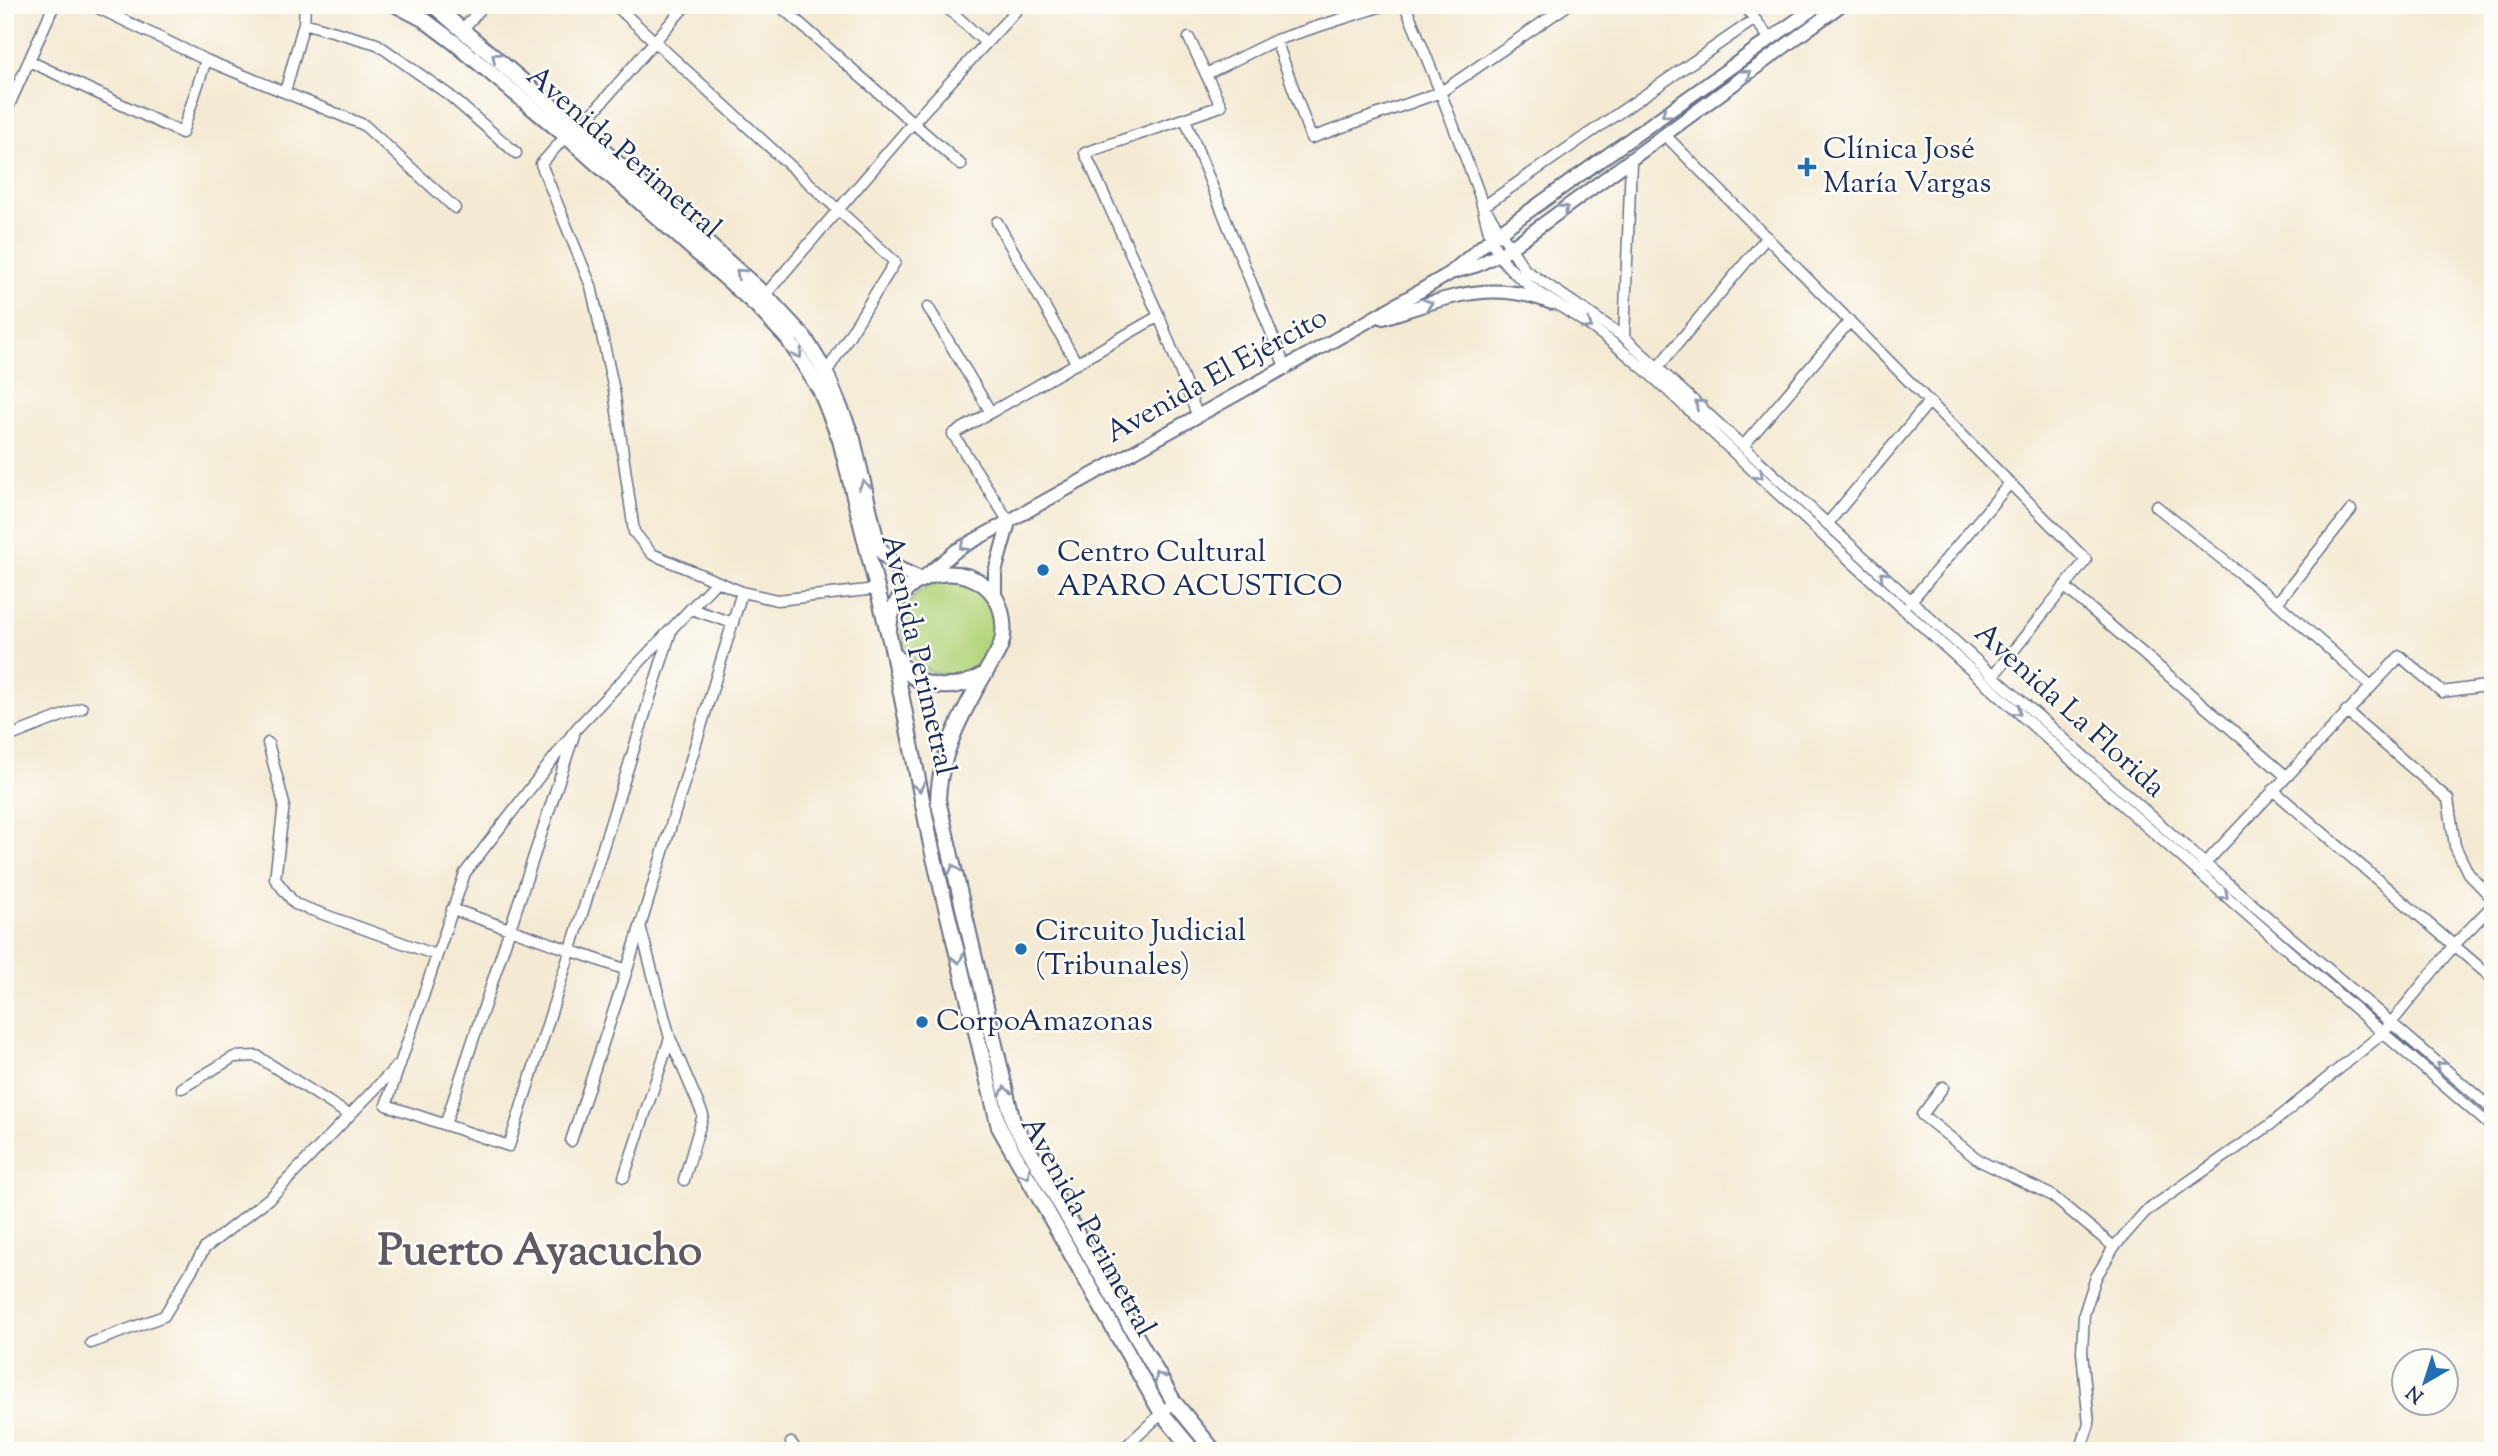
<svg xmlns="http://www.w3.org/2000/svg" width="2498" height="1456" font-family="'Sorts Mill Goudy',serif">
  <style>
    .green { fill: #b4d47b; stroke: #68826c; stroke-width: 2 }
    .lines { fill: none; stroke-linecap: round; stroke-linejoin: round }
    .minor-casing { stroke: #677087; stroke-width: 13 }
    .tertiary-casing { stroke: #677087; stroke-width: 16 }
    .secondary-casing { stroke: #677087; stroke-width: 18 }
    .minor { stroke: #fff; stroke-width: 10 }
    .tertiary { stroke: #fff; stroke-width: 12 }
    .secondary { stroke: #fff; stroke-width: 14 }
    .oneway { stroke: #8d97ae }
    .poi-dot { fill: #1f6fb2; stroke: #fdfcf7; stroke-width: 2.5 }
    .labels { text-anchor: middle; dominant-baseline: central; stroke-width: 5; stroke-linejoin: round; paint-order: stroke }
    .poi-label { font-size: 30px; fill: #1b2f5e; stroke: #fdfcf7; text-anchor: start }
    .street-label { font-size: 30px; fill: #1b2f5e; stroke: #fdfcf7 }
    .town-label { font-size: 44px; font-weight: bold; fill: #605964; stroke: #fdfcf7 }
  </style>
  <rect width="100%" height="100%" fill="#fdfcf7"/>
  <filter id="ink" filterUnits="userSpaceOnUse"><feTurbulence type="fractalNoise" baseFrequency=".0143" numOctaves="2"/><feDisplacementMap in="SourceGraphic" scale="14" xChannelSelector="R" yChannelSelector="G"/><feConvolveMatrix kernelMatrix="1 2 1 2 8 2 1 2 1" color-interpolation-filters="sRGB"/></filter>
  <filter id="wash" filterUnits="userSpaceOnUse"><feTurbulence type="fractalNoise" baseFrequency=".00686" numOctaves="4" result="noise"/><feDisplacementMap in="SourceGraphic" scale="28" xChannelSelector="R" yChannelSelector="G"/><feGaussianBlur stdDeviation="1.57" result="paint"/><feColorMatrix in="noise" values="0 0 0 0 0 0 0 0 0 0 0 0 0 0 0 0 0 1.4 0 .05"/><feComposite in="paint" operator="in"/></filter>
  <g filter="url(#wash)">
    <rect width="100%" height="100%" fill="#f4ead3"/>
    <path class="green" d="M902 628a47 47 0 1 1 94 0a47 47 0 1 1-94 0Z"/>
  </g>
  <g filter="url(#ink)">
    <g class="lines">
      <g class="minor-casing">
        <path id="minor" d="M92,5L206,60L364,125L455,208
          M615,5L895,262L826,373
          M779,5L961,165
          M944,5L985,42
          M1405,5C1431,67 1455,129 1478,191C1486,214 1487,239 1502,259C1526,290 1559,303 1590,326C1627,352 1660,383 1693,414C1953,660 2222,894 2493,1128
          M1744,5L1770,39
          M304,23L377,44L449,95L516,153
          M463,29L484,5
          M1189,38L1221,106L1085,153L1159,316L1198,417
          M1276,40L1311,138L1441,92L1568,5
          M29,61L182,133L206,60
          M1206,74L1276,40L1385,5
          M285,92L304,23L305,5
          M5,114L54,5
          M1185,119L1286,369
          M579,129L686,5
          M566,136L541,164L591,286L614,390L634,532L652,554L742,592L777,600L876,589
          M1666,136L2086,560L1993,676
          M1484,206L1755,19
          M1488,213L1525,270L1624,337L1993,676L2204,863L2493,1110
          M997,222L1077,364
          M765,295L911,125L1021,5
          M928,307L990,411
          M1624,337L1631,162
          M1658,367L1767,237
          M1744,445L1850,321
          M2156,506L2277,603L2371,686
          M1009,522L953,434L1159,316
          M1828,523L1929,402
          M2064,586L2286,776
          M1910,602L2010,483
          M2277,603L2351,510
          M691,609L733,623
          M671,631L509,1146L386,1105L465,873L577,728L716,582
          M2346,711L2448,799L2455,846L2468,873L2493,899
          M5,738L82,708
          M268,743L284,804L275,879L295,904L436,955
          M2273,790L2493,979
          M2200,869L2400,656L2442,692L2493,685
          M452,909L627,970
          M640,926L670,1038L703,1115L684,1180
          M1943,1087L1922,1115L1980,1161L2051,1195L2114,1247
          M182,1088L234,1057L257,1056L349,1115
          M445,1125L574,735
          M571,1141L627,970L742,592
          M624,1177L670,1038
          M91,1343L164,1316L205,1248L272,1196L397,1066
          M791,1443L797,1451
          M1121,1451L1174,1402
          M2080,1451L2089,1424L2082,1352L2084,1314L2096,1277L2114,1247L2145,1212L2270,1125L2383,1033L2455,944L2493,905"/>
      </g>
      <g class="tertiary-casing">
        <path id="tertiary" d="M1454,272L1478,265L1509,249L1841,5
          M1383,318C1445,299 1488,278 1552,303
          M924,577L957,550L1363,324L1449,274L1490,239L1818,5
          M995,599V572L1009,522"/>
      </g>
      <g class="secondary-casing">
        <path id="secondary" d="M396,5L423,19L455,43L566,136L757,306L788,339L820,390L840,440L892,648L931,845L999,1127L1161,1412L1193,1451
          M433,5L579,129L765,295L804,337L826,373L853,439L878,547L898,569L920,579
          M889,630C893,558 997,554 1003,622C1006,645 995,656 984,675C962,713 939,756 938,800L1013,1122L1174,1402L1214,1451
          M896,656C915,692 954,693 985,674"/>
      </g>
      <use href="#minor" class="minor"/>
      <use href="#tertiary" class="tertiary"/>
      <use href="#secondary" class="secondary"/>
    </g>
    <defs><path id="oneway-chevron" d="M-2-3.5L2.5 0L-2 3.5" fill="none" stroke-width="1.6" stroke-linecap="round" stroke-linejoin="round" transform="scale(1.75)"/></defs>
    <g class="oneway">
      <use href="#oneway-chevron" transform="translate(496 57) rotate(-139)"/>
      <use href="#oneway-chevron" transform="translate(1747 74) rotate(-37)"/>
      <use href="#oneway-chevron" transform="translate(1666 113) rotate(144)"/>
      <use href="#oneway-chevron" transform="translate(1564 209) rotate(-35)"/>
      <use href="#oneway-chevron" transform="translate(740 273) rotate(-138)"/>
      <use href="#oneway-chevron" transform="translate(1428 304) rotate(-18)"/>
      <use href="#oneway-chevron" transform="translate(1588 325) rotate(34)"/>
      <use href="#oneway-chevron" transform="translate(798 354) rotate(58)"/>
      <use href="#oneway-chevron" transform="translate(1699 404) rotate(-138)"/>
      <use href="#oneway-chevron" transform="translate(1759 475) rotate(43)"/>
      <use href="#oneway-chevron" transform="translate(864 485) rotate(-103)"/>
      <use href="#oneway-chevron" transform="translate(964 546) rotate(150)"/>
      <use href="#oneway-chevron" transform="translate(1884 576) rotate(-136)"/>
      <use href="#oneway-chevron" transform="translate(2017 711) rotate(42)"/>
      <use href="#oneway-chevron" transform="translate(919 787) rotate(79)"/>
      <use href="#oneway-chevron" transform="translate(954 869) rotate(-103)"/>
      <use href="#oneway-chevron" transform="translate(2224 895) rotate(41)"/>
      <use href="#oneway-chevron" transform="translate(958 959) rotate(76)"/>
      <use href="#oneway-chevron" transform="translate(2441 1066) rotate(-140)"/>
      <use href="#oneway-chevron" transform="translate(1005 1091) rotate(-103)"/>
      <use href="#oneway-chevron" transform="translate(1026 1174) rotate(60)"/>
      <use href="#oneway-chevron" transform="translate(1159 1377) rotate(-120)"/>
    </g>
  </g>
  <g class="poi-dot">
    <path d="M1803.5 156.5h7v7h7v7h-7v7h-7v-7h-7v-7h7z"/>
    <circle cx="1043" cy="570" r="7"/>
    <circle cx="1021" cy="949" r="7"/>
    <circle cx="922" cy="1022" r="7"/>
  </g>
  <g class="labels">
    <g class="poi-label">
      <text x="1823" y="150">Clínica José<tspan x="1823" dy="34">María Vargas</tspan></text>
      <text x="1057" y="553">Centro Cultural<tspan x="1057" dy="34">APARO ACUSTICO</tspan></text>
      <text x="1035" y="932">Circuito Judicial<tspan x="1035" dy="34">(Tribunales)</tspan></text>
      <text x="936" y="1022">CorpoAmazonas</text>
    </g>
    <g class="street-label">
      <text transform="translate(623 153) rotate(41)">Avenida Perimetral</text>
      <text transform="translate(1217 376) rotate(-29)">Avenida El Ejército</text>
      <text transform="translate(917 655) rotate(77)">Avenida Perimetral</text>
      <text transform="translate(2069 711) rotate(42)">Avenida La Florida</text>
      <text transform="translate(1087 1227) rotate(61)">Avenida Perimetral</text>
    </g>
    <g class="town-label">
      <text x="540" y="1253">Puerto Ayacucho</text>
    </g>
  </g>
  <rect width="2498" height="1456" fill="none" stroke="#fdfcf7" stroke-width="28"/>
  <g transform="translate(2425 1382) rotate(219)"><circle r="33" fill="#fdfcf7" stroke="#a3aaba" stroke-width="2"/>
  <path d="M0-5L12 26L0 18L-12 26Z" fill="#1f6fb2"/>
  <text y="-10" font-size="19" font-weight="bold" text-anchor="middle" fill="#1b2f5e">N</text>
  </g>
</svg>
